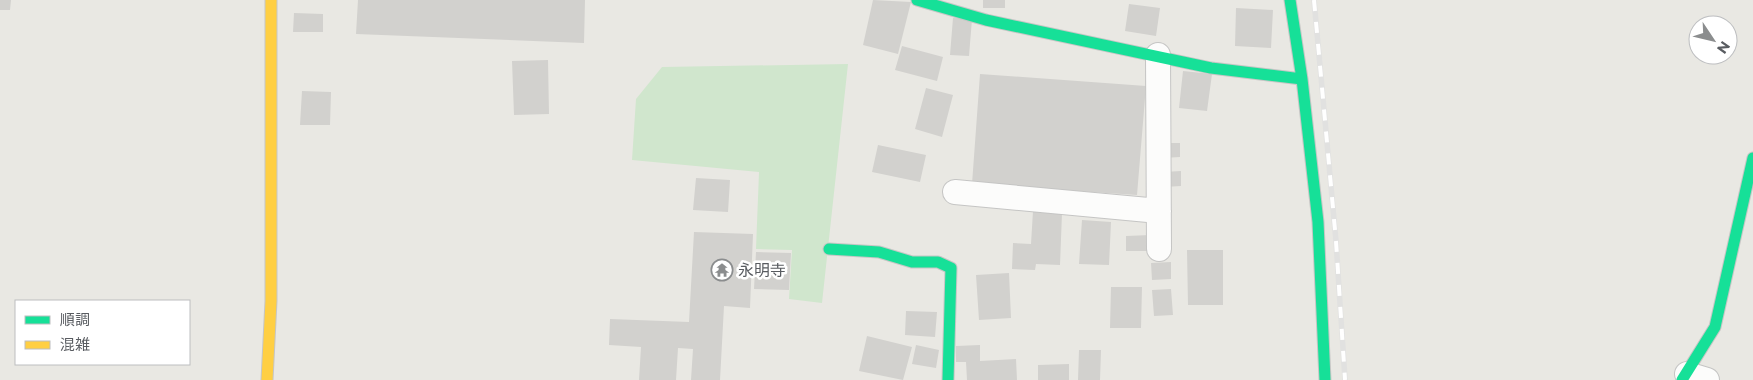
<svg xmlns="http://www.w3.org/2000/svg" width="1753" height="380" font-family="Montserrat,'Noto Sans JP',sans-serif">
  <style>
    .green { fill: #d0e6cd }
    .building { fill: #d2d1ce }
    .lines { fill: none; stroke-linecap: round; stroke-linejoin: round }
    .street-casing { stroke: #c5c5c4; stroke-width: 26 }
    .fast-casing { stroke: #c6c6c5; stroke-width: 13 }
    .slow-casing { stroke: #c6c6c5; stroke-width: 13 }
    .street { stroke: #fcfcfb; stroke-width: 24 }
    .fast { stroke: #16e098; stroke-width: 11 }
    .slow { stroke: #ffcf43; stroke-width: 11 }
    .rail-casing { stroke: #e1e1e0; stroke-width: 5.5 }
    .rail { stroke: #fff; stroke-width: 4; stroke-dasharray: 11; stroke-linecap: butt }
    .labels { text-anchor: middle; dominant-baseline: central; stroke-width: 5; stroke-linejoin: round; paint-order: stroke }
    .poi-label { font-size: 16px; fill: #595c61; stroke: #fff; text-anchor: start }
  </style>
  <rect width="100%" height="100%" fill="#e9e8e3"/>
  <path class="green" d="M848,64L822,303L789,299L792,250L756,249L759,172L632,160L636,99L662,67Z"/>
  <path class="building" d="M0,0H11L10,10H0Z
    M358,0H585L584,43L356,34Z
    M873,0L911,2L898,54L863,45Z
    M983,0H1005V8H983Z
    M1129,4L1160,8L1156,36L1125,31Z
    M1236,8L1273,10L1271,48L1235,46Z
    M294,13L323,14V32H293Z
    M953,18L972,19L969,56L950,55Z
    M902,46L943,57L937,81L895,70Z
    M548,60L549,114L514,115L512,61Z
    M1183,71L1212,74L1207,111L1179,108Z
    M980,74L1146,86L1137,195L972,184Z
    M926,88L953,95L942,137L915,129Z
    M302,91L331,92L330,125H300Z
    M1163,143H1180V157L1163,158Z
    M878,145L926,155L920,182L872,172Z
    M1181,171V186L1164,187V172Z
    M696,178L730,180L728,212L693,210Z
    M1033,211L1062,213L1060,265L1036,264L1035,270L1012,269L1013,243L1031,244Z
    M1082,220L1111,222L1109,265L1079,264Z
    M694,232L753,234L750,308L724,306L720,380H691L693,349L678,348L676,380H639L641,347L609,345L610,319L689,322Z
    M1151,235V251H1126V236Z
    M1187,250H1223V305H1188Z
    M756,252L791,253L789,290L754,289Z
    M1171,262V279L1152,280L1151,263Z
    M1009,273L1011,318L979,320L976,275Z
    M1111,287H1142L1141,328H1110Z
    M1171,289L1173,315L1154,316L1152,290Z
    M906,311L937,312L935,337L905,335Z
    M867,336L912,347L903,380L859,371Z
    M916,345L939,350L936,368L912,364Z
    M980,345V361L1016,359L1017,380H967L966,362H956V346Z
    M1079,350H1101L1100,380H1078Z
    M1069,364V380H1038V365Z"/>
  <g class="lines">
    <g class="street-casing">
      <path id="street" d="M1158,55L1159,249
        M955,192L1159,211
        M1687,374L1707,380"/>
    </g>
    <g class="fast-casing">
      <path id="fast" d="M917,0L986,20L1211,68L1302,79
        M1290,0L1302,79L1318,222L1325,380
        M829,249L879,252L912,262H938L951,268L948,380
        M1682,380L1715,327L1753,158"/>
    </g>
    <g class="slow-casing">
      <path id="slow" d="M267,380L271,301V0"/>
    </g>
    <use href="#street" class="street"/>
    <use href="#fast" class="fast"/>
    <use href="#slow" class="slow"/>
    <g class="rail-casing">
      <path id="rail" d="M1314,0L1336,241L1345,380"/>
    </g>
    <use href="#rail" class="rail"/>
  </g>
  <defs>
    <g id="temple-ring" transform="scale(1.125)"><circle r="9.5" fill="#fff" stroke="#8b8d8e" stroke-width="1.5"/><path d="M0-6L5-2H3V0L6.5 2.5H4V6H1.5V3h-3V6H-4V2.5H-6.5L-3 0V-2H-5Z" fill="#8b8d8e"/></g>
  </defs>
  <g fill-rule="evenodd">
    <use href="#temple-ring" x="722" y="270"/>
  </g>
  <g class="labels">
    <g class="poi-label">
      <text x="738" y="270">永明寺</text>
    </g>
  </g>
  <rect x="15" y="300" width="175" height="65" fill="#ffffff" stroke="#bdbec0"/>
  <rect x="25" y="316" width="25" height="8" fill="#16e098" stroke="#bdbec0"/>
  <text x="60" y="325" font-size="15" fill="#595c61">順調</text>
  <rect x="25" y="341" width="25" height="8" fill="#ffcf43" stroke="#bdbec0"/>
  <text x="60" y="350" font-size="15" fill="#595c61">混雑</text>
  <g transform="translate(1713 40) rotate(125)"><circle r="24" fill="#ffffff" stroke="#bdbec0"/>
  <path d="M0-4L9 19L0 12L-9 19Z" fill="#8b8d8e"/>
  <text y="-8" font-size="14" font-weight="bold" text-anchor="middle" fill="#595c61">N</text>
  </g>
</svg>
